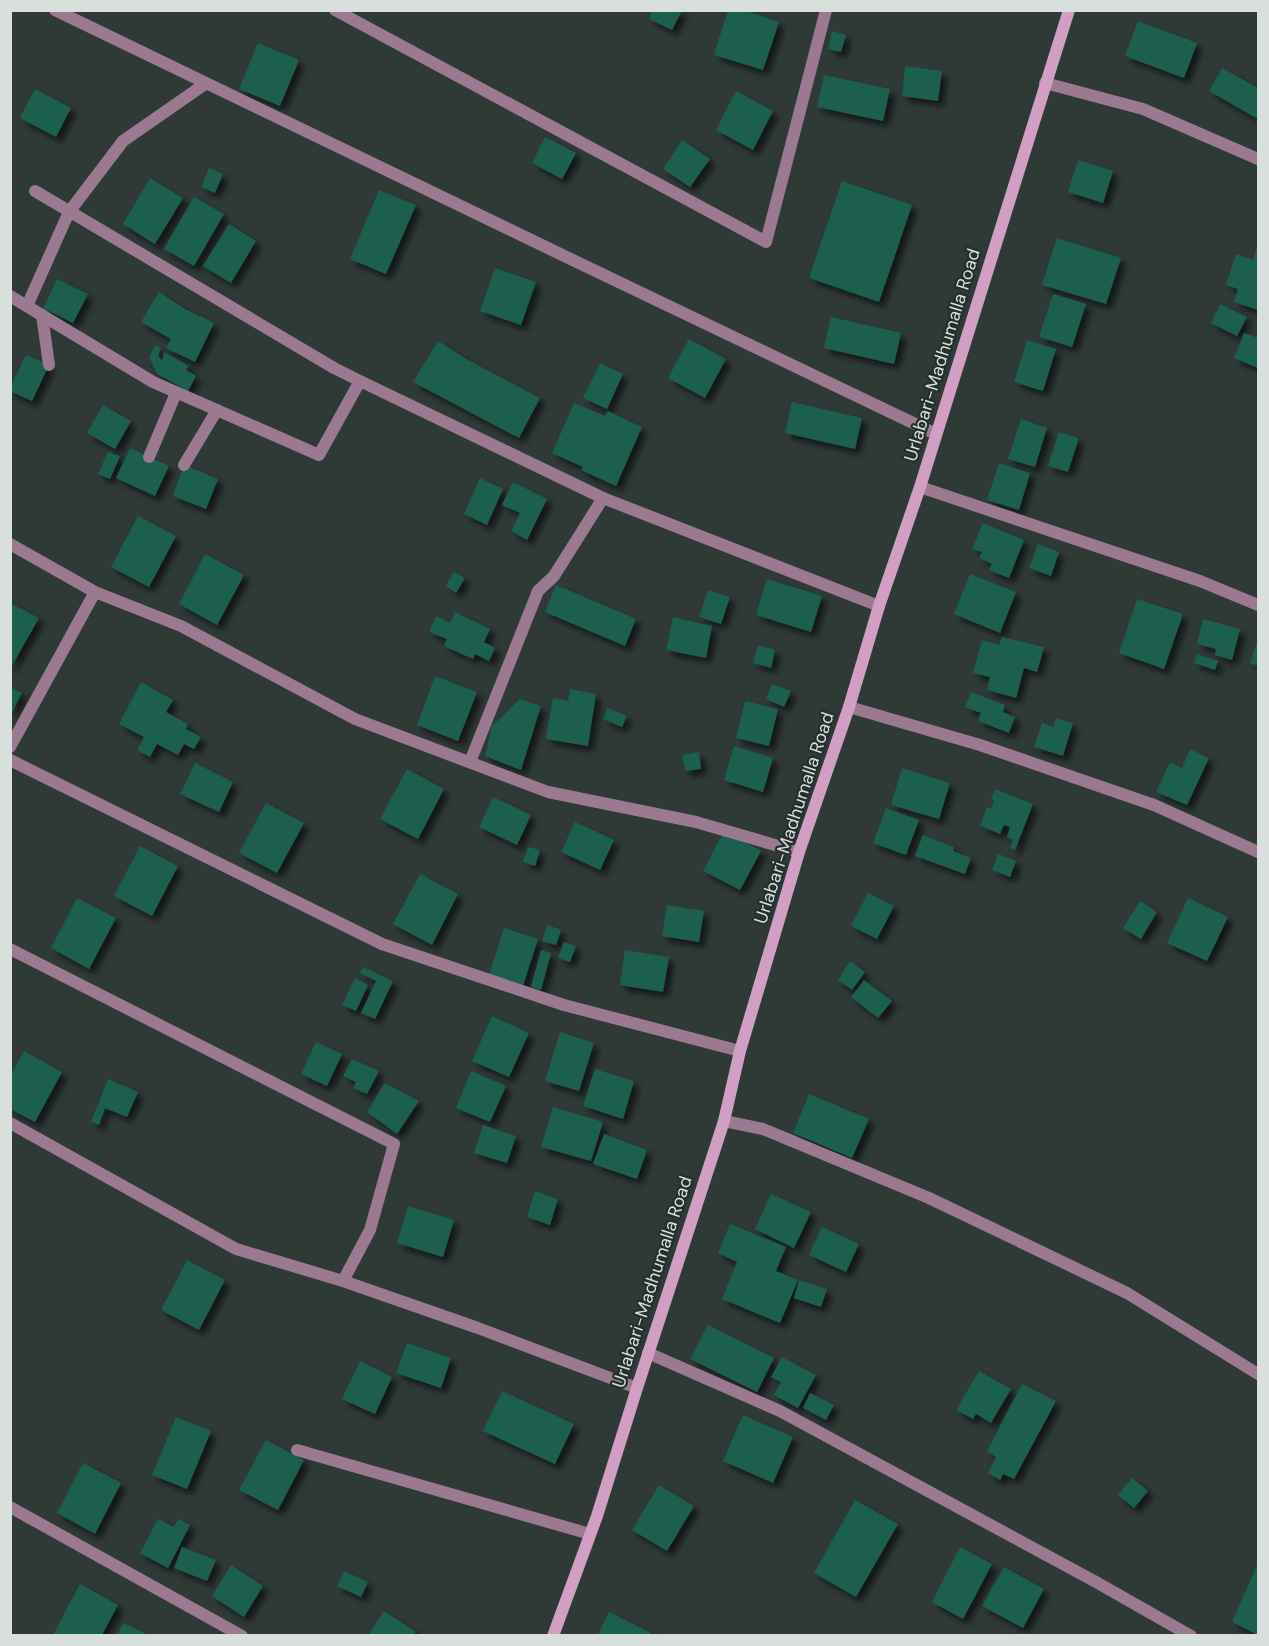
<svg xmlns="http://www.w3.org/2000/svg" width="1269" height="1646" font-family="'DM Sans',sans-serif">
  <style>
    .building { fill: #1c5e4f; filter: url(#shadow) }
    .lines { fill: none; stroke-linecap: round; stroke-linejoin: round }
    .lane { stroke: #9a7991; stroke-width: 12 }
    .street { stroke: #9a7991; stroke-width: 12 }
    .secondary { stroke: #d19ec4; stroke-width: 12 }
    .labels { text-anchor: middle; dominant-baseline: central; stroke-width: 4.5; stroke-linejoin: round; paint-order: stroke }
    .street-label { font-size: 18px; fill: #d8dfdd; stroke: #25302d }
  </style>
  <defs>
    <filter id="shadow"><feDropShadow dx="5.5" dy="5.5" stdDeviation="3" flood-color="#0009"/></filter>
  </defs>
  <rect width="100%" height="100%" fill="#2f3a37"/>
  <path class="building" d="M653,10H682L672,30L649,19Z
    M728,10H744L779,22L763,70L714,55Z
    M1138,21L1197,43L1184,78L1125,56Z
    M832,31L846,35L841,52L828,49Z
    M258,43L299,60L280,106L239,89Z
    M905,66L942,71L938,101L902,96Z
    M1222,68L1258,88V119L1209,91Z
    M824,75L890,89L883,121L817,107Z
    M35,89L71,108L56,137L20,118Z
    M736,91L773,111L753,150L716,130Z
    M545,137L576,153L562,179L532,163Z
    M682,140L710,159L690,187L663,169Z
    M1078,160L1113,171L1103,203L1068,192Z
    M209,168L223,174L215,193L201,187Z
    M150,178L183,198L155,244L123,224Z
    M842,181L912,205L879,302L809,278Z
    M379,190L416,205L386,274L350,259Z
    M194,197L224,214L194,266L164,249Z
    M229,224L256,241L231,283L203,266Z
    M1057,238L1121,258L1106,304L1042,285Z
    M1258,244V310L1234,302L1238,289L1226,285L1236,254L1253,260Z
    M495,268L536,282L521,325L480,311Z
    M57,279L88,294L73,323L43,308Z
    M159,292L185,309L214,323L195,362L166,348L171,339L141,322Z
    M1053,294L1086,304L1072,347L1039,337Z
    M1220,304L1247,317L1237,336L1211,323Z
    M831,317L901,333L894,364L824,348Z
    M1244,333L1258,338V368L1234,358Z
    M689,339L726,359L705,398L668,378Z
    M1027,340L1056,349L1043,391L1014,382Z
    M438,341L466,359L540,398L519,438L413,382Z
    M155,345L161,348L158,355L162,361L164,352L189,366L186,370L196,376L188,391L157,374L149,357Z
    M26,355L49,365L32,401L10,391V387Z
    M600,363L623,374L607,409L583,398Z
    M792,402L862,418L855,449L785,433Z
    M574,403L605,416L608,411L642,427L616,486L581,470L583,467L552,453Z
    M103,405L131,421L115,449L87,433Z
    M1021,419L1047,428L1035,467L1008,459Z
    M1059,432L1079,438L1068,472L1048,466Z
    M130,448L169,466L155,496L116,478Z
    M108,452L120,456L110,479L98,474Z
    M999,463L1030,473L1019,510L987,500Z
    M184,465L218,479L206,509L173,496Z
    M480,478L503,489L487,525L464,514Z
    M513,482L547,499L527,540L511,531L520,513L502,505Z
    M138,516L176,536L149,587L111,567Z
    M983,523L1024,540L1009,578L989,570L992,564L979,558L982,552L972,549Z
    M1038,544L1059,552L1051,576L1029,568Z
    M205,554L244,575L217,625L179,604Z
    M454,572L465,578L456,593L446,586Z
    M970,574L1016,592L1000,633L954,614Z
    M767,579L822,596L811,632L756,615Z
    M556,585L636,619L625,646L545,612Z
    M708,590L730,597L721,624L699,617Z
    M1137,599L1183,614L1164,669L1119,653Z
    M10,603L39,618L10,669Z
    M455,612L490,629L484,642L495,648L489,661L475,654L473,659L444,646L447,639L429,632L436,616L450,623Z
    M673,617L712,626L706,658L666,650Z
    M1203,619L1240,629L1232,660L1215,655L1216,649L1197,644Z
    M1002,637L1044,647L1037,672L1024,668L1016,698L987,690L990,677L973,673L982,640L999,645Z
    M1258,639V666L1250,663Z
    M758,645L775,650L771,668L753,663Z
    M1197,654L1218,661L1215,670L1194,663Z
    M435,676L477,692L458,741L417,725Z
    M141,682L173,700L166,712L188,724L186,729L201,737L194,749L184,744L178,755L157,744L150,757L137,750L144,737L119,724Z
    M772,684L791,691L784,707L766,699Z
    M10,687L22,693L10,716Z
    M570,689L596,694L588,746L546,739L553,698L568,701Z
    M971,692L1005,705L1003,712L1015,717L1009,733L978,721L981,713L965,707Z
    M520,699L541,706L521,770L485,756L492,726Z
    M745,701L778,709L769,746L736,738Z
    M608,708L627,716L622,727L603,719Z
    M1056,718L1073,723L1063,756L1034,747L1042,723L1053,727Z
    M734,746L773,758L763,792L724,780Z
    M1190,749L1209,758L1187,805L1156,792L1170,762L1182,768Z
    M699,752L701,769L685,771L682,755Z
    M195,763L233,782L219,812L180,794Z
    M902,768L950,783L939,819L891,805Z
    M407,769L444,789L418,839L380,819Z
    M995,789L1033,804L1015,850L1010,848L1013,840L1007,837L1010,827L1004,825L1000,834L980,826L987,807L991,809L994,800L991,799Z
    M493,797L531,815L517,845L479,827Z
    M266,803L304,823L277,873L239,853Z
    M886,808L919,820L906,855L873,843Z
    M575,822L614,840L600,870L561,852Z
    M724,831L761,851L740,890L703,871Z
    M923,835L954,847L953,851L971,858L965,874L915,856Z
    M140,846L178,866L152,916L114,896Z
    M528,847L540,850L535,866L523,862Z
    M998,854L1016,861L1010,877L992,870Z
    M420,874L458,894L432,945L393,924Z
    M868,893L894,906L877,939L851,926Z
    M77,898L116,918L89,969L51,948Z
    M1188,898L1228,917L1207,961L1167,943Z
    M1140,901L1157,912L1141,939L1123,928Z
    M667,905L704,911L699,942L662,936Z
    M547,925L561,930L556,945L542,941Z
    M504,928L538,939L522,989L488,978Z
    M564,942L576,946L570,962L558,958Z
    M541,950L551,953L541,990L531,987Z
    M625,950L669,957L663,992L620,985Z
    M850,961L865,972L852,990L838,980Z
    M363,967L393,981L375,1019L361,1013L376,981L360,973Z
    M355,978L368,985L356,1011L342,1005Z
    M864,980L892,1001L878,1018L851,997Z
    M492,1016L529,1033L509,1077L472,1061Z
    M560,1032L594,1043L579,1091L545,1081Z
    M316,1042L342,1054L327,1086L301,1074Z
    M24,1051L62,1072L35,1122L10,1109V1076Z
    M352,1059L379,1071L367,1094L353,1088L356,1082L343,1076Z
    M595,1069L634,1081L623,1119L583,1106Z
    M471,1071L506,1086L490,1122L456,1108Z
    M108,1079L138,1092L127,1117L105,1108L99,1125L91,1122Z
    M385,1083L419,1101L397,1134L367,1112Z
    M809,1094L869,1119L852,1158L793,1133Z
    M553,1107L603,1122L591,1161L541,1147Z
    M483,1125L516,1136L507,1163L474,1153Z
    M604,1134L647,1150L637,1179L593,1164Z
    M535,1191L558,1199L550,1225L527,1217Z
    M771,1194L811,1212L794,1248L755,1229Z
    M408,1206L454,1220L443,1257L397,1243Z
    M730,1224L786,1247L776,1271L798,1280L780,1323L722,1299L737,1262L718,1253Z
    M822,1227L859,1244L846,1272L809,1255Z
    M187,1260L225,1280L199,1330L161,1310Z
    M799,1280L827,1289L821,1307L794,1298Z
    M708,1325L774,1358L757,1392L690,1359Z
    M407,1343L451,1358L441,1388L396,1373Z
    M782,1357L816,1375L798,1408L774,1395L781,1382L771,1377Z
    M360,1361L392,1377L375,1414L342,1399Z
    M979,1371L1011,1389L991,1423L976,1414L973,1419L956,1410Z
    M1022,1384L1056,1401L1014,1479L1003,1474L1000,1480L988,1473L996,1457L987,1451Z
    M502,1391L574,1424L555,1464L483,1431Z
    M810,1393L834,1405L826,1420L803,1408Z
    M743,1415L793,1437L773,1483L723,1461Z
    M176,1417L211,1431L187,1489L152,1475Z
    M266,1440L304,1460L278,1510L239,1490Z
    M83,1463L121,1483L95,1534L57,1513Z
    M1132,1478L1148,1491L1134,1508L1118,1495Z
    M659,1485L694,1506L667,1551L632,1530Z
    M855,1500L898,1524L856,1597L814,1573Z
    M158,1519L174,1527L178,1519L190,1525L168,1568L140,1553Z
    M182,1547L216,1560L207,1581L174,1568Z
    M960,1547L992,1564L963,1619L932,1602Z
    M1258,1563V1635L1232,1622Z
    M231,1565L263,1586L244,1617L212,1596Z
    M1004,1567L1044,1589L1023,1628L982,1606Z
    M344,1571L368,1582L361,1597L337,1586Z
    M80,1584L118,1605L102,1635H53Z
    M384,1611L416,1632L413,1635H368Z
    M609,1612L651,1633L650,1635H598Z
    M123,1623L145,1633L144,1635H117Z"/>
  <g class="lines">
    <path class="lane" d="M42,315L49,365
      M149,457L176,393
      M184,465L217,410
      M470,762L538,591L554,576L603,498"/>
    <path class="street" d="M55,10L554,251L936,434
      M335,10L766,242L826,10
      M1045,83L1143,109L1258,159
      M35,191L334,368L360,381L603,498L879,606
      M10,296L153,382L319,455L360,381
      M27,306L69,212L123,141L205,84
      M920,487L1200,581L1258,605
      M10,544L95,592L181,626L355,719L548,792L696,822L799,852
      M849,707L980,745L1154,805L1258,852
      M10,747L95,592
      M10,760L382,944L564,1005L740,1051
      M10,949L394,1144L370,1230L343,1281L236,1249L10,1123
      M724,1121L763,1129L929,1198L1127,1293L1258,1374
      M343,1281L478,1328L637,1388
      M648,1353L780,1411L1096,1582L1191,1636
      M297,1450L590,1534
      M10,1507L242,1636"/>
    <path class="secondary" d="M553,1636L597,1516L637,1388L724,1121L740,1051L799,852L849,707L879,606L920,487L1069,10"/>
  </g>
  <g class="labels">
    <g class="street-label">
      <text transform="translate(942 355) rotate(-73)">Urlabari-Madhumalla Road</text>
      <text transform="translate(794 818) rotate(-72)">Urlabari-Madhumalla Road</text>
      <text transform="translate(652 1282) rotate(-72)">Urlabari-Madhumalla Road</text>
    </g>
  </g>
  <rect width="1269" height="1646" fill="none" stroke="#d8dfdd" stroke-width="24"/>
</svg>
